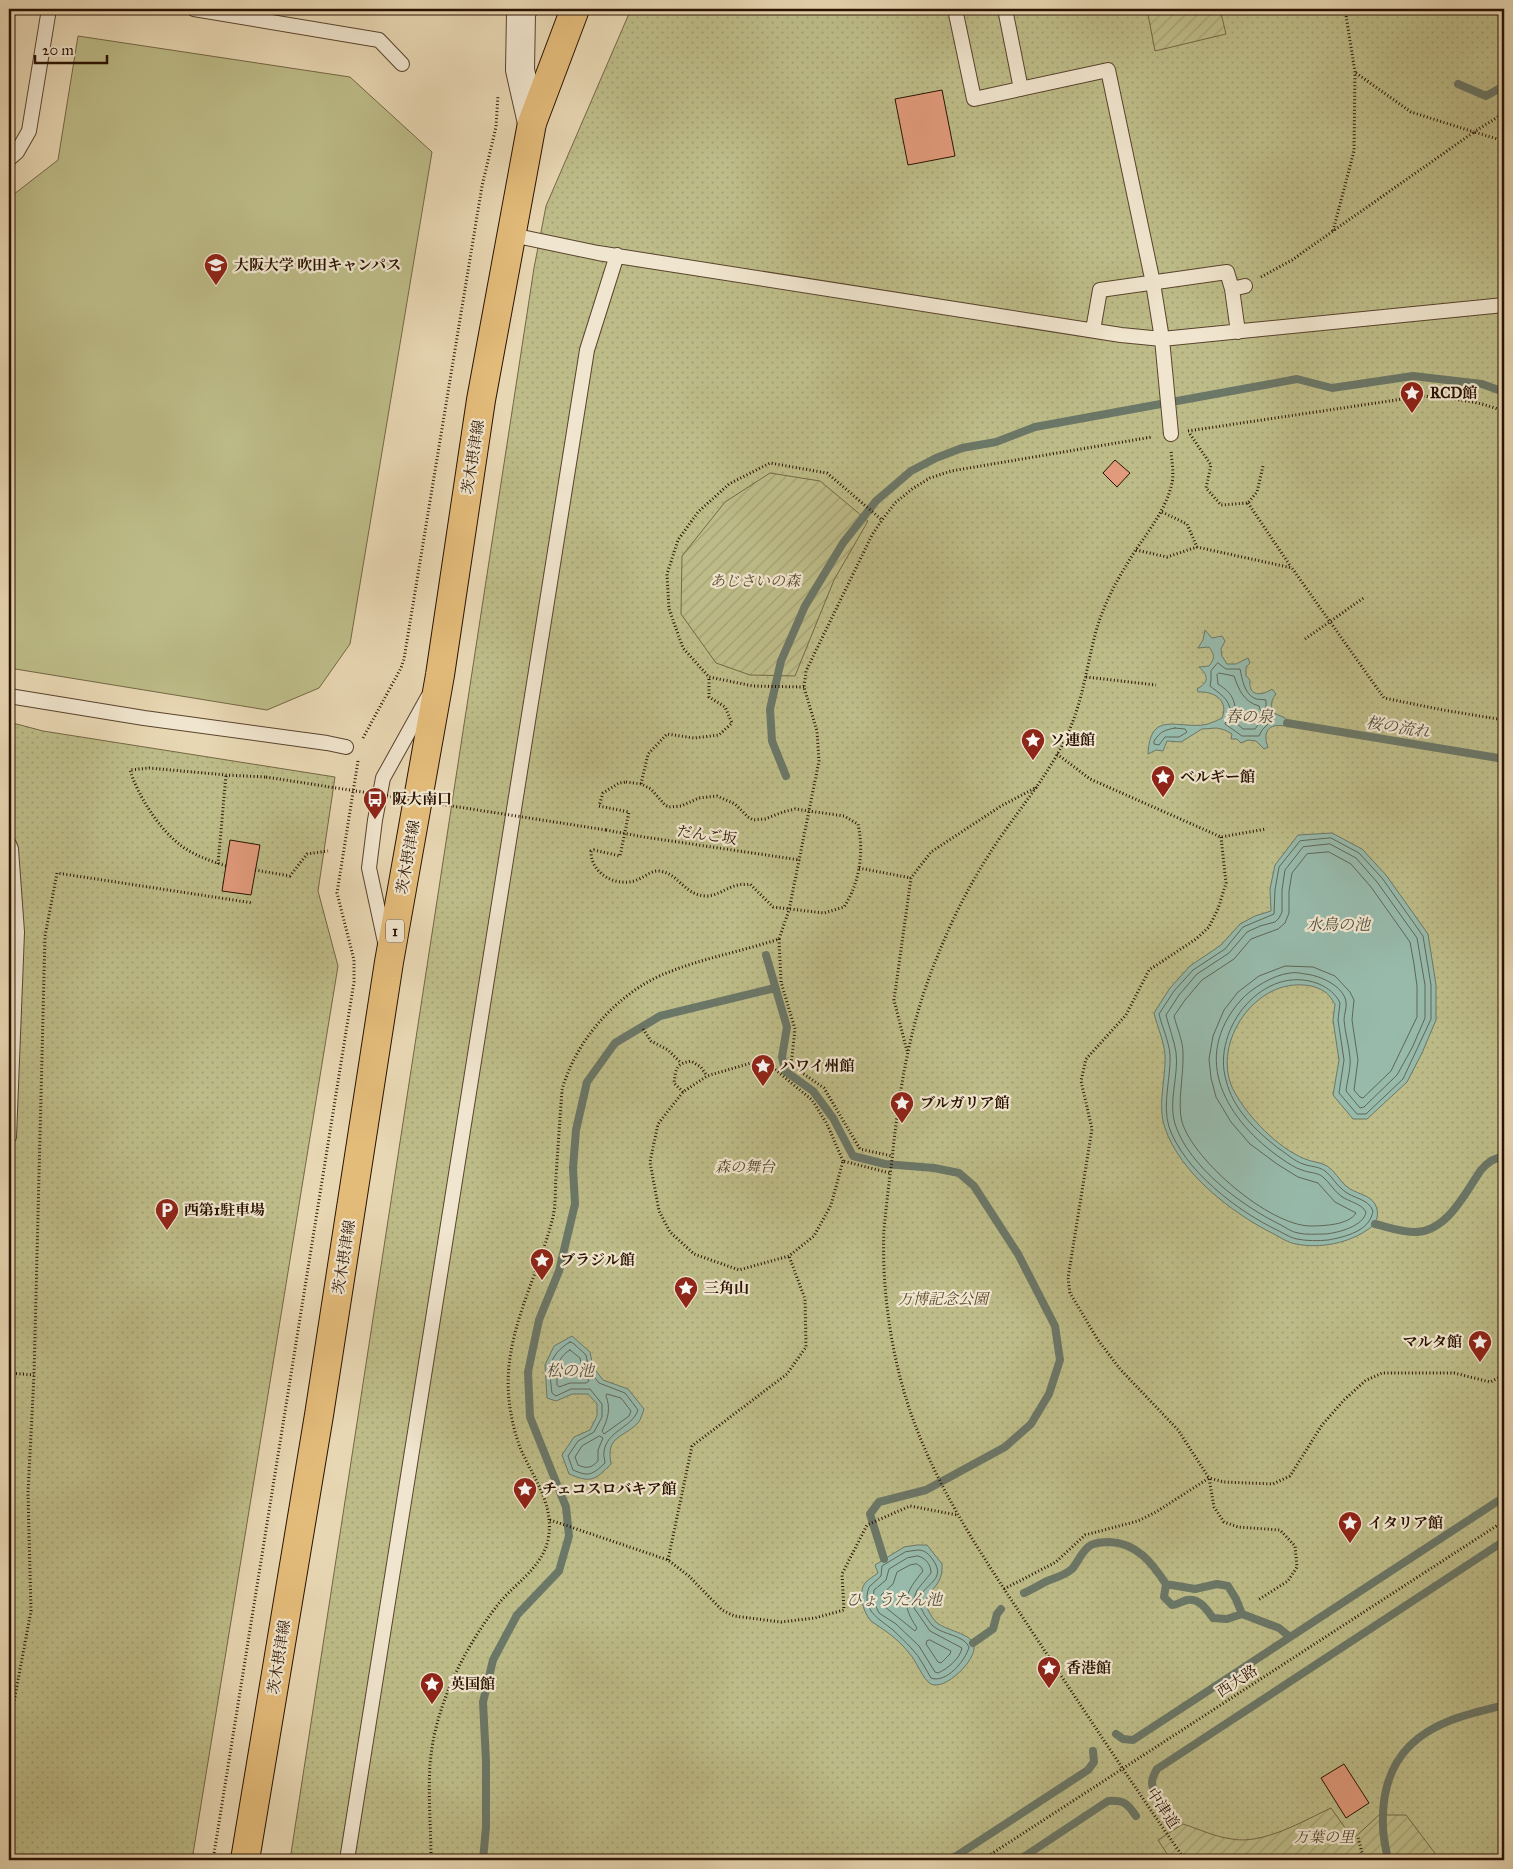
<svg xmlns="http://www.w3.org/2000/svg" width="1513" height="1869" font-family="'IM FELL Great Primer','Noto Serif JP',serif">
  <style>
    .park { fill: url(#park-dots); stroke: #746744 }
    .garden { fill: url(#garden-furrows); stroke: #746744 }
    .pitch { fill: #bdbc88; stroke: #746744 }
    .water { fill: #97baab; stroke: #6b7767 }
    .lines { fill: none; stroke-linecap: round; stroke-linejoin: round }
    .shore { stroke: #606656; stroke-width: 1 }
    .stream { stroke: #6b7767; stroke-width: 8 }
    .building { fill: #e19a7b; stroke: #2a1200 }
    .service-casing { stroke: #5a432d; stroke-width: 16 }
    .minor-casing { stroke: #5a432d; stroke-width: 30 }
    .primary-casing { stroke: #2a1200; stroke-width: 30 }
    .path { stroke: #2a1200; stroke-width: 3; stroke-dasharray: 1 2.5; stroke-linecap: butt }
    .service { stroke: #f0e5ce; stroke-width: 14 }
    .minor { stroke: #f0e5ce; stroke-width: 28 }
    .primary { stroke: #e4bc7a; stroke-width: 28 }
    .path-bridge { stroke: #2a1200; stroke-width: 3; stroke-dasharray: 1 2.5; stroke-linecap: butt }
    .labels { text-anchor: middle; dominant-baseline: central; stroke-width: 4.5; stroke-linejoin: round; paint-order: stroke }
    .shield { fill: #f0e5ce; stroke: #65513e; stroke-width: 1 }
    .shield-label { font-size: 14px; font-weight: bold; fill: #2a1200 }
    .poi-label { font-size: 15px; font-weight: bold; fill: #2a1200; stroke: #f0e5ce; text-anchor: start }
    .street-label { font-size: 15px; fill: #2a1200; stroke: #f0e5ce }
    .park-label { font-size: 15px; font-style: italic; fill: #564529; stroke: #f0e5ce }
    .water-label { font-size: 16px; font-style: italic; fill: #504d3c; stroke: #f0e5ce }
  </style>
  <defs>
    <pattern id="park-dots" width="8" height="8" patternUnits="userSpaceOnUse" patternTransform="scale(1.25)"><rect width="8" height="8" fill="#bdbc88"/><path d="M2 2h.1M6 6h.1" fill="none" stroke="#a3a174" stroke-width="1.8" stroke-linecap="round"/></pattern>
    <pattern id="garden-furrows" width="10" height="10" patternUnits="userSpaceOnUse" patternTransform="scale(1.25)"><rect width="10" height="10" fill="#bdbc88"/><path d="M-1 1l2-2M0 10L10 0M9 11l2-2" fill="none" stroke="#a3a174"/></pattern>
  </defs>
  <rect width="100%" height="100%" fill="#e8d7b3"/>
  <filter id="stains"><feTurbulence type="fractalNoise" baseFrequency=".004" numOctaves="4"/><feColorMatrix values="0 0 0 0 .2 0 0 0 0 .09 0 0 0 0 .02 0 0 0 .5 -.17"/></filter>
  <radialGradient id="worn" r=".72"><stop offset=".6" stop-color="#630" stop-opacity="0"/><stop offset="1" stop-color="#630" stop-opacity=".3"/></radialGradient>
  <path class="park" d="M631,9H1504V1860H290L534,268L546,206Z
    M9,722L43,731L335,777L318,891L338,966L192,1860H9Z"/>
  <path class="garden" d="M1147,9H1220L1226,34L1155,51Z
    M770,473L820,481L868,521L834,580L795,676L750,675L716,663L681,614L682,556L725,502Z
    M1331,1808L1353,1839L1379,1815H1406L1440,1860H1171L1158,1840L1183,1824C1199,1829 1215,1837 1232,1839C1263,1845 1303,1821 1331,1808Z"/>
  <path class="pitch" d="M78,36L350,77L432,152L350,644L319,688L267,710L9,668V198L58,160Z"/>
  <path class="water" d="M1205,630L1212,638L1222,636L1225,641L1221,649L1222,656L1227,664H1236L1248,658L1250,663L1246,667V676L1250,680C1248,697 1262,696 1272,689L1276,694C1271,701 1270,705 1274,713L1285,718L1287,723L1284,726C1269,723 1262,732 1268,747L1264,749L1256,741L1248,740L1241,743L1237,739H1231L1232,734L1225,730L1217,728L1202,729L1181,742L1167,741L1163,751L1156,750L1148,754C1150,711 1176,728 1203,725C1210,724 1216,721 1222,718C1229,701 1215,691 1198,692L1197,689C1209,682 1209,676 1199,667L1209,666C1215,658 1215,655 1209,647L1198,648L1203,640Z
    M1332,833L1362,849L1386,875L1428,934L1436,985V1020L1422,1053L1407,1082L1367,1119H1353L1333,1095L1339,1060L1333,1020L1335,1004C1332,1000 1329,994 1325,992C1320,988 1310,985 1303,985C1252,981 1209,1048 1235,1093C1249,1118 1278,1148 1305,1159C1312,1162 1320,1162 1327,1166C1335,1171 1339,1180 1346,1186C1355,1194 1369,1194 1375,1204C1380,1213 1377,1223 1370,1228C1350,1243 1320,1249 1296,1244C1289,1243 1281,1238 1274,1234C1233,1214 1180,1173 1165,1128C1157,1105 1166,1079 1165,1055C1164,1041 1157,1026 1154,1013L1170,988L1190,966L1221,945L1240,924L1255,916L1271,911L1270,889L1275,865L1298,835Z
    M572,1336L590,1352L593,1367L603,1380L628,1389L644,1409C642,1414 641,1420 637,1424C621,1439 606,1436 611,1464C594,1481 591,1483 569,1474L562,1455L574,1437L590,1430L597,1416V1404L588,1394H572L556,1401L547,1398L545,1365L554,1346Z
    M917,1545H927L942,1564C943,1585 932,1586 924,1603C928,1609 931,1617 936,1622C946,1631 971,1633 974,1645C977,1660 945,1691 931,1684C923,1680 916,1660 909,1653C903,1645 895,1638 887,1632C882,1628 876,1625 871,1621C863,1612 857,1592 866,1582C869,1579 874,1576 878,1573L875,1565L904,1547Z"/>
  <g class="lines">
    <path class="shore" d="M1218,663L1226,669H1240C1242,678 1244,693 1254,698C1257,700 1262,699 1266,700V709L1272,720L1262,730L1259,736H1242L1225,724C1226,720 1229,715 1230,712C1231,699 1217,692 1210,686L1211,680V671Z
      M1219,673L1234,676C1239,690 1244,702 1259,706L1263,718L1255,729H1243L1234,721C1237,703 1234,694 1218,684L1217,675Z
      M1175,728L1185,729L1187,732L1179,737H1165L1159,745L1154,744V741C1160,732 1164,730 1175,728Z
      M1331,838L1359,853L1382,878L1423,936L1431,985V1019L1403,1079L1366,1114H1357L1339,1093L1344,1060L1338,1020L1340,1003C1336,994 1328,988 1319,984C1264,962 1211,1029 1226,1080C1233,1109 1255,1130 1278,1148C1286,1153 1294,1161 1303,1164C1311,1167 1318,1166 1325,1171C1332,1176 1336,1185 1343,1190C1353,1199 1368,1198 1373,1211C1370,1231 1345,1237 1328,1240C1319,1241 1306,1241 1297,1239C1291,1238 1283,1233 1277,1230C1237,1211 1184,1170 1169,1127C1162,1104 1171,1078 1170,1055C1169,1041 1162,1027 1159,1014L1174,991L1193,970L1225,949L1243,927L1274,914L1275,890L1279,867L1300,841Z
      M1330,844L1356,858L1377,882L1417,938L1425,985V1018L1412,1048L1397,1075L1364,1107L1360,1108L1346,1091C1347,1081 1351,1068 1350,1058C1349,1045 1345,1033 1344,1020C1344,1014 1347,1008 1346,1002C1344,986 1319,975 1305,974C1300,973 1295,972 1290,973C1273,975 1252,988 1241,1000C1189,1059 1227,1121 1282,1159C1288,1163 1295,1168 1302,1170C1309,1173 1317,1172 1323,1177C1330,1183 1334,1191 1341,1196C1349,1202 1361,1203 1366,1212C1364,1226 1338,1233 1325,1234C1317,1234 1306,1235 1298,1233C1292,1232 1286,1228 1281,1225C1242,1206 1189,1167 1175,1124C1168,1102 1179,1075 1176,1052C1174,1040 1169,1027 1166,1015L1179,995L1197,974L1229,953L1247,932L1260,926L1275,922L1279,918L1282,912V890L1285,870L1303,847Z
      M1329,852L1351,864L1371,887L1410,942L1414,964L1417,986V1017L1391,1071L1363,1098L1360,1097L1354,1090L1358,1060L1352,1020L1354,1000L1350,992L1335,976L1313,967L1285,966L1259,976L1238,992L1224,1010L1213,1036L1209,1059L1211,1078L1216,1097L1231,1122L1250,1144L1277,1164L1298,1177L1318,1183L1335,1202L1356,1213C1349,1225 1323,1226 1310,1226C1269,1225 1194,1161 1182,1122C1177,1104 1184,1073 1183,1053C1183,1041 1177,1028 1174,1016L1185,1000L1202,980L1234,959L1251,939L1278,929L1285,923L1289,913V891L1292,873L1307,854Z
      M570,1342L573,1343L586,1355L589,1370L599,1383L625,1393L638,1410C632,1428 606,1431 604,1452C603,1455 605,1460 605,1463C592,1475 589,1477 573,1470L568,1456L578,1441L594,1432L602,1417V1404L590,1389H571L556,1396L552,1393C549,1369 547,1356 570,1342Z
      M570,1350L580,1358L583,1371L589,1381L586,1383H570L559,1387L557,1385C557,1370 556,1358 570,1350Z
      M607,1394L621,1398L631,1411L629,1416L604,1434L602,1431C608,1419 611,1408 606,1396Z
      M600,1436L603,1438L598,1450V1461C591,1468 587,1469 578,1465L575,1457L582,1446Z
      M918,1550C925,1550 929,1554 933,1560C949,1582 918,1585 919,1603C919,1606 923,1611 924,1614C927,1618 930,1623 933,1626C943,1635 964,1635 969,1647C966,1660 946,1684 931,1678C925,1668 920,1657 912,1649C906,1642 899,1636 893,1630C878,1618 861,1610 869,1587L881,1576L882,1566L905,1552Z
      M918,1556C926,1558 931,1565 931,1573L917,1590L913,1601L914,1608L930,1631L962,1648C960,1659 947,1669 938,1673L935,1672L919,1646L896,1624L879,1613L873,1600L874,1590L886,1580L889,1569L907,1558Z
      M917,1564L921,1567L923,1571C905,1593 900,1603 917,1628L915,1631L885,1607L881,1595L893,1584L897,1572L910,1565Z
      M930,1640L951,1651L950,1654L941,1663L938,1662L926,1644L927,1641Z"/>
    <path class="stream" d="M1458,84L1486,96L1504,86
      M1287,723L1504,759
      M786,776L772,741L770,709L781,661L805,606L843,543L876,501L911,471L936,458L962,448L996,442L1035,427L1297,379L1332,388L1413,376L1482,384L1504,392
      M766,955L787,1027L782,1057L785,1071L813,1091L833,1118L853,1156L885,1164L934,1168L959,1173L974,1186L1018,1254L1055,1326L1060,1360L1049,1394L1031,1424L1005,1447L926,1490L879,1502L870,1514L884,1559
      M1375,1224C1388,1227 1404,1233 1417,1232C1448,1230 1465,1193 1481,1170C1487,1163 1495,1157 1504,1157
      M1166,1584L1195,1589L1217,1584L1228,1586L1236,1599L1242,1614
      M1024,1593C1031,1590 1038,1586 1045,1582C1054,1578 1064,1576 1072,1569C1079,1561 1082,1550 1091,1545C1097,1542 1104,1542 1110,1542C1137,1543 1152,1563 1166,1584L1164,1597L1172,1605C1178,1605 1182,1601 1187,1600C1200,1598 1207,1610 1213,1618L1227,1619L1242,1614L1279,1628L1290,1637
      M973,1643L993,1629L997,1614L1001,1609
      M1116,1734L1123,1739L1133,1740L1504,1497
      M1160,1800C1151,1786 1149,1783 1157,1769L1504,1541
      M483,1860L486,1827V1761L483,1702L493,1660L517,1615L559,1571L569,1536L566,1507L530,1417L528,1372L539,1320L559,1271L575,1204L573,1168L576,1130L587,1082L615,1043L660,1016L775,988
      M950,1860L1088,1770L1094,1762L1093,1751
      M1019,1860L1108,1801C1124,1800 1127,1803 1136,1816
      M1388,1860C1386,1849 1383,1837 1383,1826C1381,1775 1401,1740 1449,1721C1466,1714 1486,1710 1504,1705"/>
  </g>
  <path class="building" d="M942,90L955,156L908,165L895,99Z
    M1115,460L1130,473L1117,487L1103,473Z
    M230,840L260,845L251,895L222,891Z
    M1344,1764L1369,1803L1346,1818L1321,1778Z"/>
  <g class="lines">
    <g class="service-casing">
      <path id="service" d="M194,9L379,40L402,64
        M955,9L974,99L1108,70L1153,283L1162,339L1171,434
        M1005,9L1021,89
        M9,159L17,152L29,131L49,9
        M512,235L598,253L1121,335L1162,339L1504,305
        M1093,330L1100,290L1227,272L1232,289
        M1238,332L1232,289L1245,286
        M9,696L144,718L327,743L346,747
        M9,844L11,849L17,932L9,1137
        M385,942L369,868L375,820L383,778L428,697
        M347,1860L587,350L617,255"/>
    </g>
    <g class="minor-casing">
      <path id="minor" d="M523,9L521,13L520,70L532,123"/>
    </g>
    <g class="primary-casing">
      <path id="primary" d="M245,1860L319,1415L389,962L440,675L481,400L532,123L575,9"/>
    </g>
    <path class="path" d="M1345,9L1355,72L1354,151L1333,231L1474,132L1504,141
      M1503,9L1504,20
      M1356,73L1411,112L1474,132L1504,113
      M1261,277L1292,260L1333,231
      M1188,431L1423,396C1449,399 1480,400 1504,412
      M1190,434L1211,465L1206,488L1221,505L1248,503L1257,492L1263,466
      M1171,452C1172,462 1174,473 1172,483C1166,509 1150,529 1135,551C1118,578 1103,604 1095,635C1087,666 1083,697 1071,726C1056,763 1032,793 1009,825C980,865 956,909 938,955C910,1021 899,1090 892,1160C889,1183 886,1207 884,1230C882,1279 888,1330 900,1377C924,1472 980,1552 1033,1633C1083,1709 1133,1785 1185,1860
      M1248,503L1291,567
      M1162,512L1187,524L1197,547L1292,568L1384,698L1443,710L1504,720
      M1136,550L1167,557L1197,547
      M1305,639L1365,597
      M1086,677L1156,685
      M804,687L753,686L709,677L683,648L669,609L667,574L678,540L698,512L729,484L770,463L827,473L882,520
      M363,738L401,668L404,659L482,186L496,127L498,95
      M1057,754L1090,779L1221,837L1266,829
      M626,782L641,784L651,789L665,805L669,807L681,806L699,798L717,796L735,804L748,817L753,820L765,819L783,812L795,809L844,816L858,824C864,852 860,882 844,907L824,913L773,907L750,884C746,885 742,884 738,885C727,887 718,896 706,896C684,895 679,874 660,871C652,870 646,876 639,879C625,886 606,881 597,869C593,864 591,858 591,851L594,850L620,856L629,812L599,806L603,793L619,783Z
      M641,784L648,754L667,734L694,738L719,735L732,723L725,707L709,697V678
      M606,830L644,837L800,860
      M1221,837L1226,883L1218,909L1209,927L1196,939L1149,970L1126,1015L1086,1059L1081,1081L1092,1129L1068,1278L1070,1293L1098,1340L1120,1369L1178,1430L1209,1478L1214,1507L1224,1522L1238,1527L1280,1530L1295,1546L1297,1567L1288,1581L1258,1600
      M218,864L226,775
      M226,866C211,861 196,856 183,847C160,831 138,796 130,770L149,768L226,775L266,777
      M859,868L911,878
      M255,870L290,876L307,854L328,851
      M779,939L781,982L795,1029L791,1065L824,1088L860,1149L892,1156
      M643,1029L651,1041L668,1050L681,1063
      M907,1051L894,1000L911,878L931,852L1001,806L1037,787
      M683,1092L674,1083C676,1068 676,1064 691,1061L701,1067L707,1076
      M843,1161L827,1124L812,1100L772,1067L751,1063L707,1076L683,1092L658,1124L650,1162L659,1211L670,1232L694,1254L739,1270L789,1256L814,1236L831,1205L843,1161L890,1173
      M9,1373L34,1375
      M550,1520L668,1560L689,1576L722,1610L734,1616L781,1622L815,1618L844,1610L842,1574L867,1525L910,1506L957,1515
      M668,1560L692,1446L787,1374L806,1347L805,1299L789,1256
      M1004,1589L1056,1562L1085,1535L1138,1521L1156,1512L1209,1478L1224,1482L1273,1484L1290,1476L1322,1425L1344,1400L1365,1381L1382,1373H1454L1490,1382L1504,1375
      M9,1728L31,1611L28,1493L34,1375L45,936L57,873L253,903
      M1358,1838L1364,1860
      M213,1860L354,982V960L337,893L358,761
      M431,1860C431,1829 428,1797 430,1765C434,1709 462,1652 496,1607C513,1584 541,1570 548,1540C555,1507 535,1480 522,1452C515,1436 511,1417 509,1400C502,1335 538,1278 553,1217C556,1204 555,1189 556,1176C558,1147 560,1119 562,1090C576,1039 619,991 669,972C704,958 743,951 779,939L789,910L819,761L817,731L804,687L806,671L872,535L882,520L895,503L912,489L930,478L951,471L1152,437
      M982,1860L1504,1521"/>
    <use href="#service" class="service"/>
    <use href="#minor" class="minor"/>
    <use href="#primary" class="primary"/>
    <path class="path-bridge" d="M266,777L606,830"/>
  </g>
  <defs>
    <g id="university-pin" transform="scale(1.25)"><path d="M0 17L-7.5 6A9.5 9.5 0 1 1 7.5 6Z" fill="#8f2418" stroke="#f0e5ce"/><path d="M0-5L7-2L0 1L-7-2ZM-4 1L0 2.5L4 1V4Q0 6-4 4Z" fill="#fff"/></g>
    <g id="sight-pin" transform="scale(1.25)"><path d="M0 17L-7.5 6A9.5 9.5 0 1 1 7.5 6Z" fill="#8f2418" stroke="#f0e5ce"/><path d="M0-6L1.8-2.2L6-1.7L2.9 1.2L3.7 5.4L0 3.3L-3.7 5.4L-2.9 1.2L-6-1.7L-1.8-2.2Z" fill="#fff"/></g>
    <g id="bus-pin" transform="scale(1.25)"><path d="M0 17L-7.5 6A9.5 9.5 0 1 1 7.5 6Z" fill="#8f2418" stroke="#f0e5ce"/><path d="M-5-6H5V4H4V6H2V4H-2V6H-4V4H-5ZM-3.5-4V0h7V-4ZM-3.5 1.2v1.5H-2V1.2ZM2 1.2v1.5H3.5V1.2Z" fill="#fff"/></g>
    <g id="parking-pin" transform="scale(1.25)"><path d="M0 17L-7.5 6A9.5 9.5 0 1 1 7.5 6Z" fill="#8f2418" stroke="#f0e5ce"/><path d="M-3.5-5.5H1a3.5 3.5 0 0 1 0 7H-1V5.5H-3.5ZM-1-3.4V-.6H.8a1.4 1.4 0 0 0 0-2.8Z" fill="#fff"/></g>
  </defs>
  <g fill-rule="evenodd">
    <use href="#university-pin" x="216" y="265"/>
    <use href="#sight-pin" x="1412" y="393"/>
    <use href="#sight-pin" x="1033" y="740"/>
    <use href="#sight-pin" x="1163" y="777"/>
    <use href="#bus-pin" x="375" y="799"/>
    <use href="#sight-pin" x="763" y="1066"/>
    <use href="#sight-pin" x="902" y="1103"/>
    <use href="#parking-pin" x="167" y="1210"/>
    <use href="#sight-pin" x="542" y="1260"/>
    <use href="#sight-pin" x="686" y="1288"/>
    <use href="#sight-pin" x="1480" y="1342"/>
    <use href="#sight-pin" x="525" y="1489"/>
    <use href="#sight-pin" x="1350" y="1523"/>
    <use href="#sight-pin" x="1049" y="1668"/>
    <use href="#sight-pin" x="432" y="1684"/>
  </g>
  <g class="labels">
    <rect class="shield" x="386" y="919.5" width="18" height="23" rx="4"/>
    <g class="shield-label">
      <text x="395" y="931">1</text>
    </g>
    <g class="poi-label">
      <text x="234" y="265">大阪大学 吹田キャンパス</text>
      <text x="1430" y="393">RCD館</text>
      <text x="1050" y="740">ソ連館</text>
      <text x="1180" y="777">ベルギー館</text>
      <text x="392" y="799">阪大南口</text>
      <text x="780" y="1066">ハワイ州館</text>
      <text x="920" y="1103">ブルガリア館</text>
      <text x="184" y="1210">西第1駐車場</text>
      <text x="560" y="1260">ブラジル館</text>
      <text x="704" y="1288">三角山</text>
      <text x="1462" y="1342" text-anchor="end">マルタ館</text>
      <text x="542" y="1489">チェコスロバキア館</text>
      <text x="1368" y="1523">イタリア館</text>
      <text x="1066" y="1668">香港館</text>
      <text x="450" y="1684">英国館</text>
    </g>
    <g class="street-label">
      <text transform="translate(473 457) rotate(-81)">茨木摂津線</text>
      <text transform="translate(707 835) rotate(8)">だんご坂</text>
      <text transform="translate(408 857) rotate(-80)">茨木摂津線</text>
      <text transform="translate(344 1257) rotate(-81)">茨木摂津線</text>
      <text transform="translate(279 1657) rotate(-81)">茨木摂津線</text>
      <text transform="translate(1237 1681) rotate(-33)">西大路</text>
      <text transform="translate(1163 1808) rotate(56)">中津道</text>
    </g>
    <g class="park-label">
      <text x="755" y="581">あじさいの森</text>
      <text x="745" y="1167">森の舞台</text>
      <text x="943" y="1299">万博記念公園</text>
      <text x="1324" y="1837">万葉の里</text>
    </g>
    <g class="water-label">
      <text x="1249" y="716">春の泉</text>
      <text transform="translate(1398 727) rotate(9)">桜の流れ</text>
      <text x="1338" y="924">水鳥の池</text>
      <text x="570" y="1370">松の池</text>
      <text x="894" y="1599">ひょうたん池</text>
    </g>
  </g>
  <rect width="1513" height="1869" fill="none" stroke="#e8d7b3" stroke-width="30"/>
  <rect x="10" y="10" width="1493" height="1849" fill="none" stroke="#2a1200" stroke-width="2.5"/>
  <rect x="15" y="15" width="1483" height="1839" fill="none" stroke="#2a1200"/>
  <path d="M35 55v8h72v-8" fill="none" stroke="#2a1200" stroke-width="2.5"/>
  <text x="42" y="55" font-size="15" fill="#2a1200" stroke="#f0e5ce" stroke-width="4" paint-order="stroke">20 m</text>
  <rect width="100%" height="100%" filter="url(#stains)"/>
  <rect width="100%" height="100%" fill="url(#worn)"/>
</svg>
